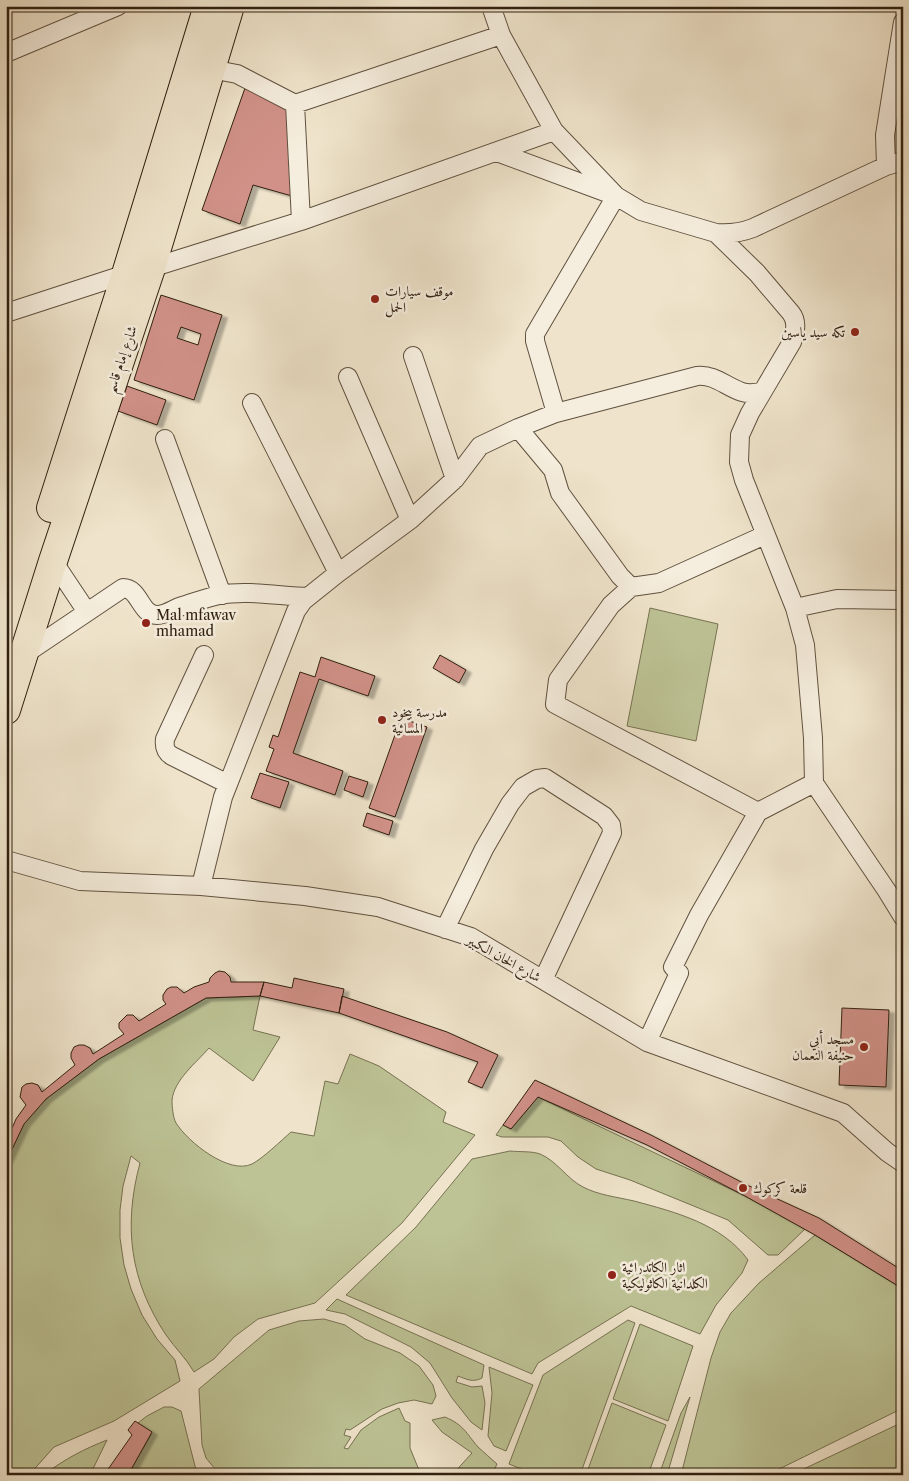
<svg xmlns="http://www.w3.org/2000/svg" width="909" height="1481" font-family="'Libre Caslon Text',Amiri,serif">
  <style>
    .green { fill: #bdc395; stroke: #777252 }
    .building { fill: #d19188; stroke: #312010; fill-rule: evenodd; filter: url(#shadow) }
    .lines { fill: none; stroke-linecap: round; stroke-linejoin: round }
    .street-casing { stroke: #60513f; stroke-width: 20 }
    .primary-casing { stroke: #312010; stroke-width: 30 }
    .street { stroke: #f5eddd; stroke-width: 18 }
    .primary { stroke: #efe4cb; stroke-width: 28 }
    .poi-dot { fill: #8f2418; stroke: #f5eddd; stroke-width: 2 }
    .labels { text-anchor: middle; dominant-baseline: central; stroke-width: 5; stroke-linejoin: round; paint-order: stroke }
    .poi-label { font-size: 14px; fill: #312010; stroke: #f5eddd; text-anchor: start }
    .street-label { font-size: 14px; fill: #312010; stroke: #f5eddd }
  </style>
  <defs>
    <filter id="shadow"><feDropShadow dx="5.5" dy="3" stdDeviation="1" flood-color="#0004"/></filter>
  </defs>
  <rect width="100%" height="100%" fill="#efe4cb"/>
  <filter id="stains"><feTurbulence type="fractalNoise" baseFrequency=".004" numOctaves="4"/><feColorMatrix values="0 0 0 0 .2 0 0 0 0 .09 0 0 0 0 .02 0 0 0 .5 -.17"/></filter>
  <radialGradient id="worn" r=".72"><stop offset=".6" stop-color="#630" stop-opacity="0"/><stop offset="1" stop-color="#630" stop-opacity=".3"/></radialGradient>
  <path class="green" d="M650,608L718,624L696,741L627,726Z
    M260,996L253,1030L280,1037L253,1081L209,1048C196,1063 174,1080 172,1100C172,1106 173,1118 176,1123C188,1142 229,1175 252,1164C262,1159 282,1140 291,1132L314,1136L325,1081L338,1084L350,1054L379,1066L446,1112L443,1122L475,1135L402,1223L315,1303L258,1319L234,1337L214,1359L194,1372C186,1358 175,1348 166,1335C130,1281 123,1226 140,1163L131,1156L123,1186L120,1210V1238L124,1265L131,1289L142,1315L157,1339L175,1360L180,1381L114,1421L54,1447L29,1475H6V1162L24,1124L46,1099L99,1059L206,998Z
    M538,1097L745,1196L805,1229L778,1255H768L728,1220L630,1180L596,1169L578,1157L561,1141L548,1137H502L496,1135L503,1125L511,1129Z
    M510,1151C519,1152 532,1151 540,1154C557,1161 567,1179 583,1187C598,1195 617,1197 634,1201C675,1212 722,1224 748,1260L742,1273L716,1305L700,1334L631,1306L538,1363L532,1374L346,1295L416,1227L472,1159Z
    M815,1235L903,1289V1408L767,1475H681L711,1358L720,1332L731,1313L759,1283Z
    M337,1299L484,1365L482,1378C473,1383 466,1379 458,1376L456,1382L472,1387L482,1386L485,1403L482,1430L471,1422L452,1398L430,1363L411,1347L345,1314L326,1310Z
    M324,1319L345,1325L365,1339L400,1353L419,1366L433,1385L436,1396L432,1404L414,1400L398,1403L382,1409L350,1430L346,1429L344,1435L351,1437L344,1448L348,1449L361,1430L379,1417L399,1408L405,1421L410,1423V1448L421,1475H220L206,1458L202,1445L199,1389L269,1330L299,1321Z
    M628,1320L635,1323L580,1475H536L509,1464L543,1375Z
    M640,1324L693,1346L668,1421L613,1399Z
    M489,1367L533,1385L506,1451L494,1446L488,1436L492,1393Z
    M690,1397L667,1475H659L681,1413Z
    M612,1403L666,1425L648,1475H586Z
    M164,1407H172L181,1411L196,1470L195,1475H128L152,1433L138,1423L147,1416Z
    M445,1417C464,1425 466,1433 478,1447C484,1453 491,1458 497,1464L492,1475H452L472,1453L442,1432L432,1420Z
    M903,1422V1475H791Z
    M107,1440L90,1475L45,1474C65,1459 84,1449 107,1440Z"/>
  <path class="building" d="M245,88L288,109L292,196L253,185L240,224L202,210Z
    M161,295L222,315L194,400L134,380ZM181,327L201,334L198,345L177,338Z
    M127,386L166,400L157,425L118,411Z
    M440,655L466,670L459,683L433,668Z
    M321,657L375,676L368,696L319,679L293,753L343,771L335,795L266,771L274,749L269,747L273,735L278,737L300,672L315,677Z
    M401,718L427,727L395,817L369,808Z
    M260,773L289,782L280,808L251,798Z
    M349,776L368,782L363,797L344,790Z
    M367,813L393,821L389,835L363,826Z
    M219,971L225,972L230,977L231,982H264L260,996L206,998L99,1059L46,1099L24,1124L6,1162V1139L7,1140L16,1119L26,1105L20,1097L22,1087L26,1084L32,1083L38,1085L42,1092L75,1065L71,1058V1053L74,1047L79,1045H84L90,1048L93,1054L124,1034L119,1028V1023L127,1015H133L139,1021L166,1004L163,1000V995L167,989L171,987H177L184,993L194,987L209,982L210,978L215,973Z
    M294,978L344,989L339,1013L260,996L264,982L292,988Z
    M342,996L447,1032L498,1055L482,1088L468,1082L478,1062L339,1013Z
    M842,1008L889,1010L886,1087L839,1085Z
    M535,1080L651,1135L747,1185L819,1218L903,1271V1289L815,1235L745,1196L647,1145L538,1097L511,1129L503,1125Z
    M135,1421L152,1432L128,1475H104L132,1435L128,1430Z"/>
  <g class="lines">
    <g class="street-casing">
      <path id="street" d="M491,6L501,35L554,131L616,196L535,334V341L556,413
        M6,53L118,6
        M211,69L237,74L295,104L301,221
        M295,104L501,35
        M497,152L616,196L641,211L716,233C729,234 740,233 753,228L886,166L903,161
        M886,166L885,135L903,22
        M716,233L757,273L791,313C798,322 795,332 792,342L750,413L740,435L739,462L744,480L795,608L805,645L813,738L814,783L887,891L903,917
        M151,268L301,221L554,131
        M6,313L126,274
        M413,356L455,479
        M348,377L410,520
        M252,403L338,573
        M518,428L553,470L560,493L620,576L631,587L659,583L765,535
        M165,439L222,595
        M53,561L87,612
        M631,587L611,605L558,680L555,704L758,812
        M795,608L837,599L903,600
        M204,655L165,739C164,747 165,752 172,756L228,784
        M22,656L123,588C140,588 140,615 157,615C165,615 172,610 179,607C192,603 206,598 219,595C247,590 279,596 308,597
        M6,860L80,881L201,886L305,896L378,907L471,937L647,1042L843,1113L887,1152L903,1163
        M201,886L223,797L296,611L303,601L338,573L410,520L455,479L480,446L518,428L556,413L697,376C715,374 726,387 742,392C748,394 756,393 762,392
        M445,929L484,849L510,804L523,787L537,779L545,778L604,816L611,825L612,833L543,980
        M647,1042L679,973L673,967L699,915L758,812L814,783"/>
    </g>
    <g class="primary-casing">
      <path id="primary" d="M51,508L126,274L208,6
        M6,710L53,561L151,268L230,6"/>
    </g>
    <use href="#street" class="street"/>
    <use href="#primary" class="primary"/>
  </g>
  <g class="poi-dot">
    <circle cx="375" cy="299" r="5"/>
    <circle cx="855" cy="332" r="5"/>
    <circle cx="146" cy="623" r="5"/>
    <circle cx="382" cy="720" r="5"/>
    <circle cx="864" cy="1047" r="5"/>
    <circle cx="743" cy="1188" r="5"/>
    <circle cx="612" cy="1275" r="5"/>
  </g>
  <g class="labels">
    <g class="poi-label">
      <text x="385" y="291">موقف سيارات<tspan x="385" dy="16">الحمل</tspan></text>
      <text x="845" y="332" text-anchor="end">تكه سيد ياسين</text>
      <text x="156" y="615">Mal mfawav<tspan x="156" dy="16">mhamad</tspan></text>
      <text x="392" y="712">مدرسة بيخود<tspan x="392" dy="16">المسائية</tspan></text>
      <text x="854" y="1039" text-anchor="end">مسجد أبي<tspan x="854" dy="16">حنيفة النعمان</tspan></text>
      <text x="753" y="1188">قلعة كركوك</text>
      <text x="622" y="1267">اثار الكاتدرائية<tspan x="622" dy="16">الكلدانية الكاثوليكية</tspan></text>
    </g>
    <g class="street-label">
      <text transform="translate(121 359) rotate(-71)">شارع إمام قاسم</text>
      <text transform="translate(504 958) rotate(29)">شارع الخان الكبير</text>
    </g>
  </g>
  <rect width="909" height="1481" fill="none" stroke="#efe4cb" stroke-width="25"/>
  <rect x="8" y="8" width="894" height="1466" fill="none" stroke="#312010" stroke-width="2.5"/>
  <rect x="12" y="12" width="884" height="1456" fill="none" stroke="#312010"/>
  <rect width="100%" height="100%" filter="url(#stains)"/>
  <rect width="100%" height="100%" fill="url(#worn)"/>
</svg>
